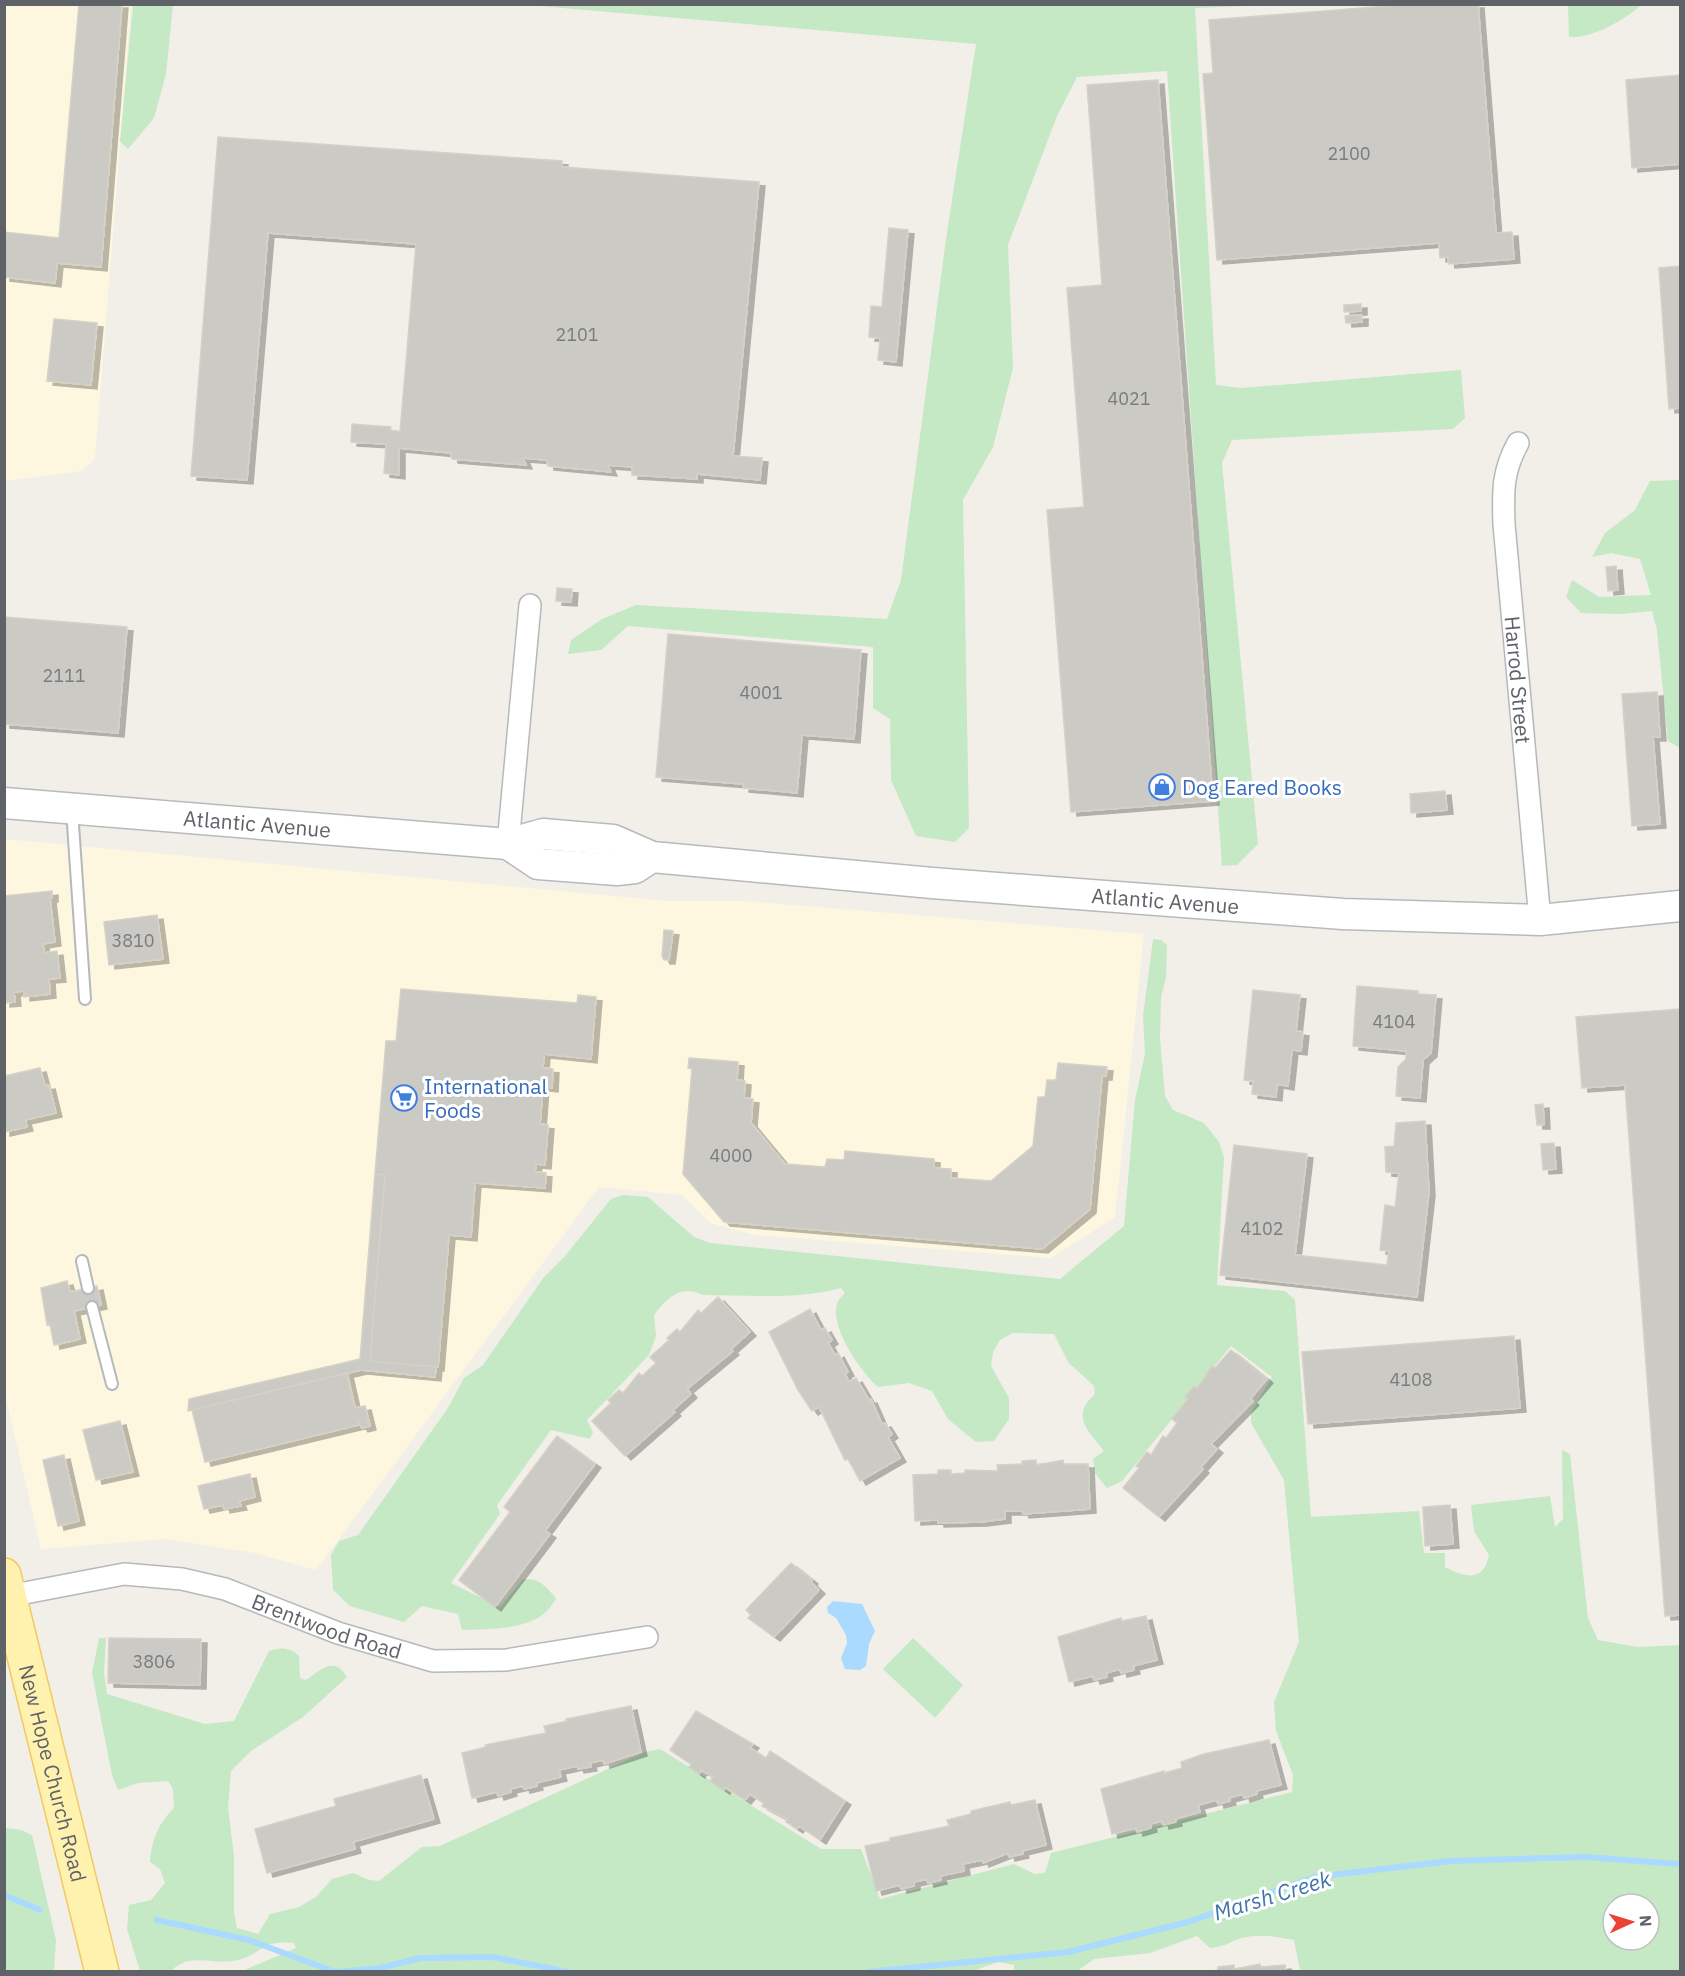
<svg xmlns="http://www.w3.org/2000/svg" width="1685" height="1976" font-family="'IBM Plex Sans',sans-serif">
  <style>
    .commercial { fill: #fef7e0 }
    .green { fill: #c5e8c5; fill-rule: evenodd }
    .water { fill: #aadaff }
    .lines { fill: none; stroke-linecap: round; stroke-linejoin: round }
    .stream { stroke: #aadaff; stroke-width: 6 }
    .building { fill: #cccac5; stroke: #d6d1c6; stroke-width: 1.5; filter: url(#shadow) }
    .service-casing { stroke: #b5b8bc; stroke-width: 14 }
    .minor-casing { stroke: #b5b8bc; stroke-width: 24 }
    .secondary-casing { stroke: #b6babf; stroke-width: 33 }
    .primary-casing { stroke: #f2c960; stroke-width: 36 }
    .service { stroke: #fff; stroke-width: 10 }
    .minor { stroke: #fff; stroke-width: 21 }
    .secondary { stroke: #fff; stroke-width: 30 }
    .primary { stroke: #fff2af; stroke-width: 33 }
    .labels { text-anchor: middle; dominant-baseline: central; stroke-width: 6; stroke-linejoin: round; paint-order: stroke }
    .number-label { font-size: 18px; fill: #7a7d7f }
    .street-label { font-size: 21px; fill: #5f6368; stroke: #fff }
    .shop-label { font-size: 21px; fill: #366cbe; stroke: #fff; text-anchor: start }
    .water-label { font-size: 22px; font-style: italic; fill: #4174aa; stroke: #fff }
  </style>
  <defs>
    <filter id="shadow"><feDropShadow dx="6" dy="4" stdDeviation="0" flood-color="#0004"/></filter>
  </defs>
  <rect width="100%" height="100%" fill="#f1efe8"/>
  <path class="commercial" d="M4,5H131L95,459L81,471L5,481Z
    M4,839L668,901H745L1144,934L1115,1217L1051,1258L755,1235L710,1223L682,1195L599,1187L316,1570L255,1553L166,1539L41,1549L4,1390Z"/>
  <path class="green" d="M133,5H173L166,74L154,118L128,149L120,141Z
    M528,5H1270L1195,8L1216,385L1241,388L1461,370L1465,418L1453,429L1232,440L1222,463L1258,844L1237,865L1222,866L1167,71L1077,77L1057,116L1008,245L1013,368L993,447L963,500L969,828L955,842L916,836L891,780L890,719L873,708V647L628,626L601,650L568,654L571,640L602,619L636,605L887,619L901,580L946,239L976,44Z
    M1568,5V4L1641,5C1625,20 1591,39 1569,37Z
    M1680,480V748L1668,741L1657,630L1652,611L1621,614L1581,613L1566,597L1572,580L1599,597L1651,595L1640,559L1611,553L1592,557L1605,533L1635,510L1650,481Z
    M1153,939L1161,940L1167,945L1166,978L1161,997L1160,1039L1165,1096L1173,1110L1204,1123L1219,1142L1224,1158L1217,1285L1285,1291L1295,1300L1311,1517L1419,1511L1424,1553H1445V1567C1465,1578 1484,1582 1489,1555L1474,1531L1471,1505L1550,1496L1555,1527L1563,1519L1562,1450L1570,1454L1588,1618L1598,1640L1638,1647L1680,1645V1971H1300L1294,1940C1277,1937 1260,1933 1242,1938C1230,1942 1223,1947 1210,1948L1197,1936L1150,1953L1094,1959L1076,1972L1014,1971V1965L998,1962L970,1972L242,1971L296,1948L294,1943C260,1940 264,1953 238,1960C214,1966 190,1951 171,1971H140L127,1929L129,1905L151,1900L165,1883L160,1869L150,1862C152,1839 158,1824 174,1808L173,1789L168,1781L138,1783L118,1790L112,1775L92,1673L99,1638H106L104,1672L107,1694L205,1724L234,1721L269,1651C281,1647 290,1647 299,1656L300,1678L306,1680C321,1670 334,1655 347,1677L303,1717L251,1751L231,1771L228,1807L234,1857V1913L237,1928L258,1934L270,1914L299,1907L316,1897L332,1879L353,1873L369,1880L379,1881L422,1847L440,1846L645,1752L660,1749L821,1849H861L880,1899L1014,1864L1035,1874L1045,1873L1051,1853L1292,1792L1293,1775L1276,1731L1274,1702L1299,1642L1284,1480L1251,1423V1412L1272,1377L1231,1346L1122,1481L1107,1488L1095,1473L1093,1459L1104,1451C1088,1430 1070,1416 1095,1394L1094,1386L1068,1362L1054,1334L1013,1333L1000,1340L993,1352L991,1366L1009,1398V1419L994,1441L976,1442L948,1419L932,1391L909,1383L878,1387C861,1372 830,1328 837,1304C838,1300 842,1296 845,1293L841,1288C796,1300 749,1295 703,1295C682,1284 667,1297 654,1315L656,1336L649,1355L587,1420L593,1432L590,1439L551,1430L497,1505L500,1514L451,1583L500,1607L523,1579C540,1578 545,1586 556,1598C540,1632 494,1628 462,1630L458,1614L422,1606L404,1622L350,1606L333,1590L331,1555L339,1541L358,1535L448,1408L464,1378L483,1365L544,1277L565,1256L611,1199L623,1195L648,1197L694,1237L710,1243L1060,1279L1124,1226L1135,1100L1145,1054L1143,1016ZM1613,1904H1649V1940H1613Z
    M913,1638L963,1685L935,1718L883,1669Z
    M5,1828L21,1830L32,1835L56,1940L54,1971H5Z"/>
  <path class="water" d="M833,1601L862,1604L875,1631L869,1644L866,1666L860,1670L845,1669L841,1658L847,1643L846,1635L836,1618L828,1613L827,1607Z"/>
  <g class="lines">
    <path class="stream" d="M4,1895L40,1910
      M157,1920L249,1940L335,1972
      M336,1972L381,1968L420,1958L493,1957L568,1972
      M868,1972L1068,1952L1188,1922L1315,1877L1450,1861L1585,1857L1680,1864"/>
  </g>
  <path class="building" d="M79,4H122L101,267L57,263L55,283L4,277V232L59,238Z
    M1413,4H1478L1496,233L1512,232L1514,259L1449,264L1448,257L1440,258L1439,243L1217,260L1203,74L1213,73L1209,20Z
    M1680,75V164L1632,168L1626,80Z
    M1158,80L1213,801L1071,812L1047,510L1084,507L1067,288L1102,285L1087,85Z
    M218,137L562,161V167L759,182L733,456L762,458L760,480L697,474V479L632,475V467L608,465L611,472L548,466L547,460L523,458L526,465L452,459L451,453L399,448V475L384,473L386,444L351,442L352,424L391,427L390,430L400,432L416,244L268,233L247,480L191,476Z
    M889,228L908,230L896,362L878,360L880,338L869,337L871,306L882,307Z
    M1680,266V408L1669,409L1659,268Z
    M1361,304V311L1344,312V305Z
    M1362,315V322L1346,323L1345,316Z
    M54,319L97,323L91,385L47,381Z
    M1616,566L1618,590L1608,591L1606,567Z
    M557,588L572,589L571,602L556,601Z
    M4,617L127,627L118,733L4,724Z
    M668,634L861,650L854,739L802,735L797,793L743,788V784L656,777Z
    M1657,692L1660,737H1653L1660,824L1632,826L1622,694Z
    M1445,791L1447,810L1411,813L1410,794Z
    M52,891V898H50L55,942L43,944L44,953L57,951L60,978L49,979L50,994L24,997V991L14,992L15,1002L4,1003V896Z
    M157,915L163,959L109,965L104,922Z
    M664,930L673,931L669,960H664L662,956Z
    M1357,986L1418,991V994L1436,995L1431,1053L1423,1060L1420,1098L1396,1096L1398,1067L1406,1059V1051L1353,1046Z
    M401,989L577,1003L578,995L596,997L591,1059L544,1054L543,1068L553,1069L552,1088L543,1087L540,1124L548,1125L545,1165L536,1164L535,1172L546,1173L545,1188L475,1183L471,1237L449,1235L438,1367L370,1361L385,1175L375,1174L386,1041H396Z
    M1253,990L1300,995L1296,1031L1303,1032L1301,1051L1292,1050L1288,1086L1277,1084L1276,1097L1252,1094L1253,1081L1244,1080Z
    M1680,1009V1615L1665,1616L1625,1085L1582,1088L1576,1017Z
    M689,1058L738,1062L737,1080L745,1081L744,1098L753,1099L751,1123L785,1164L825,1167L827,1159L844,1160L845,1151L934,1159V1168L951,1169V1178L991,1181L1033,1146L1038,1097H1045L1047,1080H1056L1058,1063L1107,1067L1106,1076H1102L1090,1209L1042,1249L724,1222L683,1174L692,1069L688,1068Z
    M40,1068L45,1086L49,1085L56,1113L25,1120L27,1127L4,1132V1076Z
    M1543,1104L1544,1125H1537L1535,1105Z
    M1425,1121L1429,1192L1417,1297L1220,1275L1234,1145L1307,1154L1295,1255L1387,1265L1389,1251L1380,1250L1385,1205L1395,1207L1399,1173L1386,1172L1385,1147L1394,1146L1396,1123Z
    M1554,1143L1556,1169L1543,1170L1541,1144Z
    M375,1174L385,1175L370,1361L436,1367L435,1377L361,1370L188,1411L189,1399L360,1359Z
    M67,1281L70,1292L97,1286L101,1305L74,1311L80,1339L54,1345L50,1324L47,1325L41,1288Z
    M718,1297L750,1332L731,1349L733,1351L687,1389L691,1394L673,1410L675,1412L625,1456L592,1421L611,1403L608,1400L619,1390L623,1393L639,1373L642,1376L656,1363L650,1357L669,1340L667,1338L677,1329L680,1332L698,1310L701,1313Z
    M810,1309L821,1330L825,1328L832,1340L828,1343L835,1355L838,1353L848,1372L845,1374L849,1382L856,1378L869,1400L871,1399L882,1424L885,1423L892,1434L888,1437L900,1458L860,1481L848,1459L845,1460L819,1407L812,1411L798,1390L769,1332Z
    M1514,1336L1520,1408L1308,1424L1302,1352Z
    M1231,1350L1267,1379L1250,1399L1253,1401L1211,1444L1217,1449L1201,1467L1203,1469L1159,1517L1123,1488L1139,1468L1136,1466L1147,1452L1151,1455L1163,1436L1166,1438L1177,1423L1172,1419L1188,1399L1185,1397L1194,1386L1197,1389L1212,1366L1215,1368Z
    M347,1373L355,1408L365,1406L370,1426L362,1428L359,1423V1425L205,1462L192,1410Z
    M120,1421L133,1472L96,1480L83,1430Z
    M557,1436L595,1464L545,1531L550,1534L495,1607L459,1580L510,1512L504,1507Z
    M64,1455L79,1521L58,1526L43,1460Z
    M1036,1460V1465L1063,1460L1064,1464H1088L1090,1509L1023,1514L1022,1511H1005V1519L981,1522L938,1523V1520L915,1521L913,1475L938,1474V1470H951V1474L965,1473V1470L998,1471L997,1465L1022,1464V1461Z
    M250,1474L255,1497L239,1501L241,1506L224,1509L223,1505L204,1509L198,1486Z
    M1450,1505L1453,1544L1425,1546L1423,1507Z
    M791,1563L812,1580L811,1582L819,1590L774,1637L748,1618L751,1615L746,1610Z
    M1146,1616L1157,1660L1133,1666L1134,1670L1121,1673L1120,1669L1106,1673L1107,1677L1094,1680L1093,1676L1069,1682L1058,1637L1121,1618L1122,1621Z
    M109,1638L201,1639L200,1685L108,1683Z
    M631,1706L641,1752L604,1764L603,1760L590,1763L591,1767L578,1769L577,1766L559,1770L561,1777L536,1783L537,1786L524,1789L523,1786L510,1789L511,1792L498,1796L497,1792L472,1798L462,1753L486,1747L485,1745L546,1733L544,1726L567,1721L566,1719Z
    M696,1711L753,1744L750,1748L766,1758L770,1751L845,1801L820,1840L799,1826L797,1829L786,1822L787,1819L762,1806L764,1803L750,1794L745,1800L725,1787L724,1790L710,1781L713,1777L701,1770L699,1774L689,1767L691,1764L670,1750Z
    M1269,1740L1281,1785L1256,1791L1257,1794L1244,1798L1243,1794L1229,1798L1230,1801L1218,1804L1217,1800L1198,1805L1200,1812L1175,1819L1176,1822L1163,1825L1162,1821L1150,1824L1151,1828L1137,1832L1136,1828L1112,1834L1101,1789L1164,1771V1773L1182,1768L1181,1762L1204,1754Z
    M421,1775L434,1819L353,1842L355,1849L267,1873L255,1829L336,1806L334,1799Z
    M1035,1800L1046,1845L1022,1851L1023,1854L1009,1857L1008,1853L983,1863L982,1860L963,1864L964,1871L940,1876L941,1880L928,1883L927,1879L914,1882V1886L901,1889L900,1885L876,1891L865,1846L890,1841V1838L949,1826L947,1820L971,1814V1811L1010,1802L1011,1805Z
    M1260,1964L1261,1967L1285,1965L1286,1972H1204L1218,1970V1967L1234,1965V1969Z"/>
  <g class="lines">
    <g class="service-casing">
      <path id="service" d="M72,810L85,999
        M82,1261L88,1288
        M92,1307L112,1384"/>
    </g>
    <g class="minor-casing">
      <g id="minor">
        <path id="s1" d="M1518,443C1502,472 1503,492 1504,524L1540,920"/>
        <path d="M508,844L530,605"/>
        <path id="s2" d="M9,1596L124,1574L182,1579L225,1589L338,1633L433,1661L506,1660L647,1637"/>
      </g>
    </g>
    <g class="secondary-casing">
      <g id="secondary">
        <path id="s3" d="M4,803L508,844L543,834L613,840L652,857L932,883L1343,914L1540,920L1680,906"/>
        <path d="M508,844L538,864L617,870L635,868L652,857"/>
      </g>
    </g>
    <g class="primary-casing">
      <g id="primary">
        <path id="s4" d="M4,1575L102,1972"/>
      </g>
    </g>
    <use href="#service" class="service"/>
    <use href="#minor" class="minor"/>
    <use href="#secondary" class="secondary"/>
    <use href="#primary" class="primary"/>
  </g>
  <defs>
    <g id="shop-ring" transform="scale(1.35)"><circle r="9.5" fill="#fff" stroke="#3f7fe0" stroke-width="1.5"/><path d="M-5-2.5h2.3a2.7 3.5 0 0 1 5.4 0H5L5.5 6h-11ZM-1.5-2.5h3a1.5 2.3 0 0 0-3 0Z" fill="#3f7fe0"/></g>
    <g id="supermarket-ring" transform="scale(1.35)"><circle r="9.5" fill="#fff" stroke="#3f7fe0" stroke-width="1.5"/><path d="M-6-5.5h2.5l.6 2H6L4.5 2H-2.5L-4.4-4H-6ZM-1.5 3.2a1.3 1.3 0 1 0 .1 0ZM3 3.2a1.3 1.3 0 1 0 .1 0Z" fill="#3f7fe0"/></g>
  </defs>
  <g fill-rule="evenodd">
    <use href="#shop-ring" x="1162" y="787"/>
    <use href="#supermarket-ring" x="404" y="1098"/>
  </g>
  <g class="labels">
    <g class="number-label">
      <text x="1349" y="153">2100</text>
      <text x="577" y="334">2101</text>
      <text x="1129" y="398">4021</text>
      <text x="64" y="675">2111</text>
      <text x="761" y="692">4001</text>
      <text x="133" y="940">3810</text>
      <text x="1394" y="1021">4104</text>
      <text x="731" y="1155">4000</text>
      <text x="1262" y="1228">4102</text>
      <text x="1411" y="1379">4108</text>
      <text x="154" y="1661">3806</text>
    </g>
    <g class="street-label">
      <text stroke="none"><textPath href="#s1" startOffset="240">Harrod Street</textPath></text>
      <text stroke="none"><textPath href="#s3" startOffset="254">Atlantic Avenue</textPath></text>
      <text stroke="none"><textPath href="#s3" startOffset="1170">Atlantic Avenue</textPath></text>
      <text stroke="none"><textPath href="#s2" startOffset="328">Brentwood Road</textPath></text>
      <text stroke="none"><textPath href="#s4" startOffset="204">New Hope Church Road</textPath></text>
    </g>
    <g class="shop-label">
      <text x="1182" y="787">Dog Eared Books</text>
      <text x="424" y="1086">International<tspan x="424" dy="24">Foods</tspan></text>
    </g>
    <g class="water-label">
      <text transform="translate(1272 1895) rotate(-17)">Marsh Creek</text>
    </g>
  </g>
  <rect width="1685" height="1976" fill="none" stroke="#5f6368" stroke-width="12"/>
  <g transform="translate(1631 1922) rotate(86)"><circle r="28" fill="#ffffff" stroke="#bfc1c3" stroke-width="1.5"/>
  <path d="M0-4.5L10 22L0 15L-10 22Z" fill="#ea4335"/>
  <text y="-9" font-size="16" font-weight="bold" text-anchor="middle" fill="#5f6368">N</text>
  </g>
</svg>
